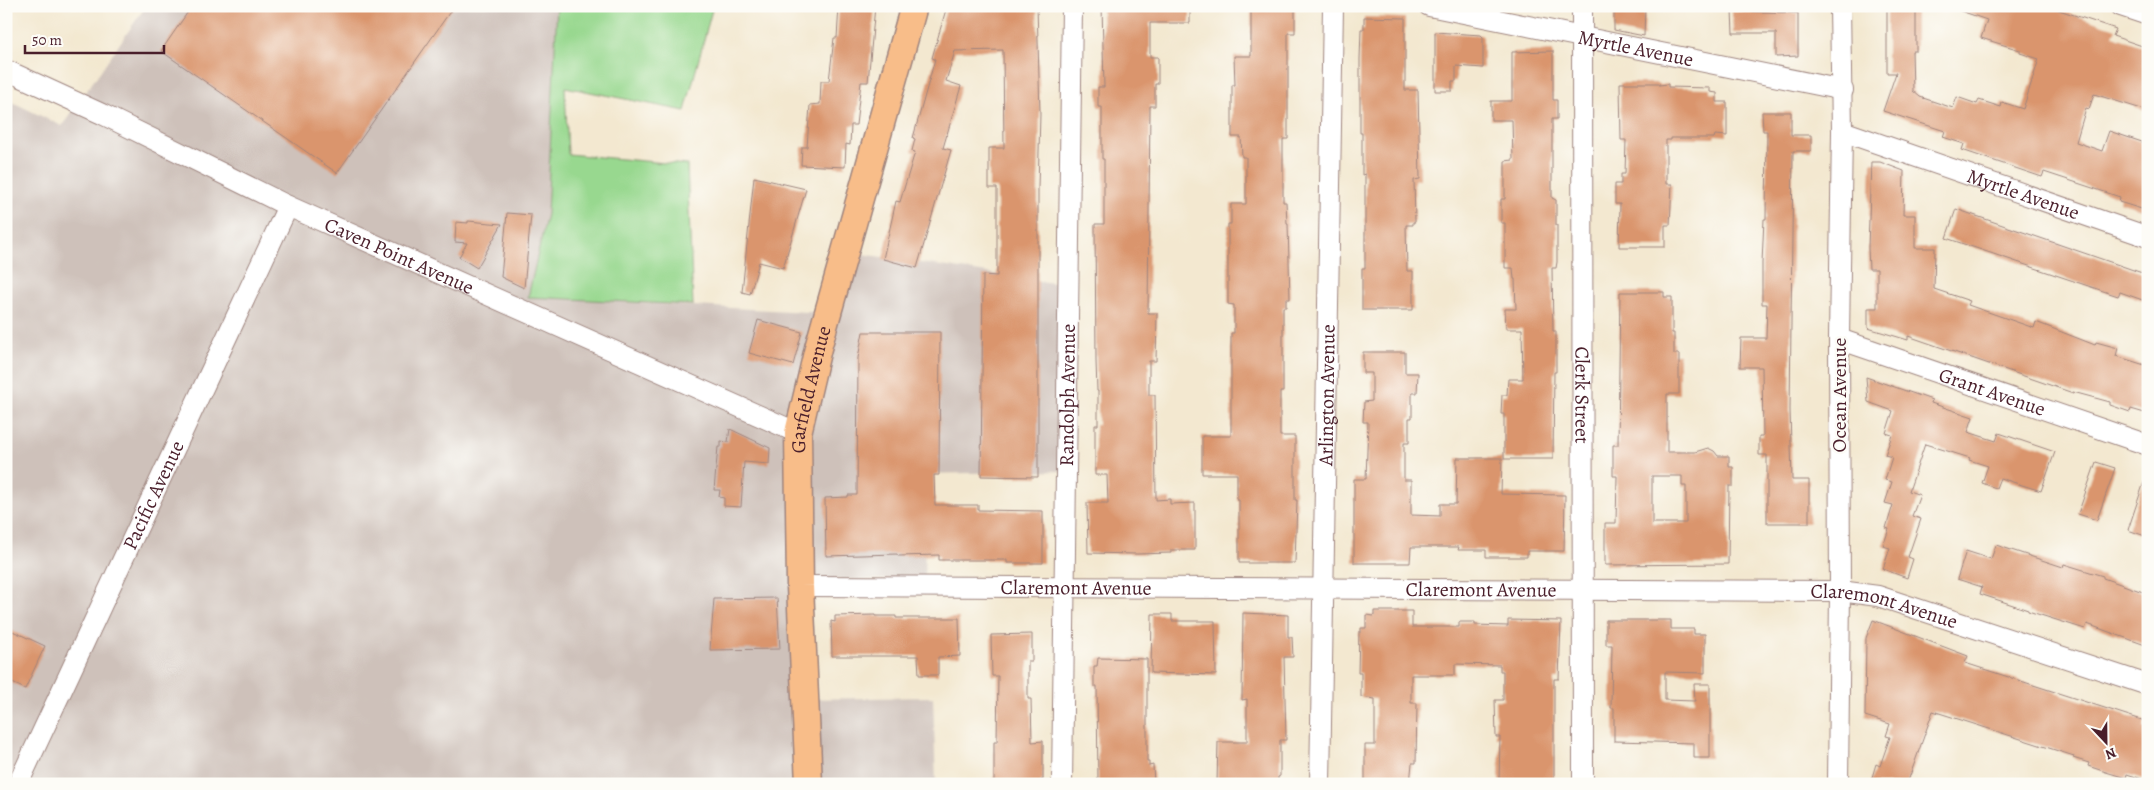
<svg xmlns="http://www.w3.org/2000/svg" width="2154" height="790" font-family="Alegreya,serif">
  <style>
    .industrial { fill: #cec1ba }
    .green { fill: #98d88f; stroke: #717c5d }
    .building { fill: #da956d; fill-rule: evenodd }
    .lines { fill: none; stroke-linecap: round; stroke-linejoin: round }
    .minor-casing { stroke: #9e847e; stroke-width: 22 }
    .major-casing { stroke: #9e847e; stroke-width: 29 }
    .minor { stroke: #fff; stroke-width: 20 }
    .major { stroke: #f8bd89; stroke-width: 26 }
    .labels { text-anchor: middle; dominant-baseline: central; stroke-width: 5; stroke-linejoin: round; paint-order: stroke }
    .street-label { font-size: 20px; fill: #4a1f2b; stroke: #fdfcf7 }
  </style>
  <rect width="100%" height="100%" fill="#fdfcf7"/>
  <filter id="ink" filterUnits="userSpaceOnUse"><feTurbulence type="fractalNoise" baseFrequency=".02" numOctaves="2"/><feDisplacementMap in="SourceGraphic" scale="10" xChannelSelector="R" yChannelSelector="G"/><feConvolveMatrix kernelMatrix="1 2 1 2 8 2 1 2 1" color-interpolation-filters="sRGB"/></filter>
  <filter id="wash" filterUnits="userSpaceOnUse"><feTurbulence type="fractalNoise" baseFrequency=".0096" numOctaves="4" result="noise"/><feDisplacementMap in="SourceGraphic" scale="20" xChannelSelector="R" yChannelSelector="G"/><feGaussianBlur stdDeviation="1.12" result="paint"/><feColorMatrix in="noise" values="0 0 0 0 0 0 0 0 0 0 0 0 0 0 0 0 0 1.4 0 .05"/><feComposite in="paint" operator="in"/></filter>
  <g filter="url(#wash)">
    <rect width="100%" height="100%" fill="#f3e8d0"/>
    <path class="industrial" d="M146,6H557L547,214L528,297L825,313L842,251L1066,285L1065,471L923,474L925,579L794,580L805,699L933,697L936,784H6V99L62,126Z"/>
    <path class="green" d="M557,6H713L685,111L565,87L568,154L687,165L693,305L528,297L547,214Z"/>
    <g id="blocks">
      <path class="building" d="M192,6H454L337,173L161,51Z
        M839,6H875L868,82H861L856,125H851L850,145L846,144L845,167L801,165L802,147H807L810,105L820,104L821,81H829L834,38H837Z
        M947,6H1037L1040,114L1038,188V477L981,476L983,275L997,276V188H989V148H1004L1003,50L955,51L946,81L961,86L943,148L951,150L917,268L883,259L896,201L900,202L915,152L912,151L915,139L913,138L935,59L932,58Z
        M1102,6H1190V23H1150V57H1158V84H1155V106H1150L1148,313H1157L1156,361H1149V395H1155L1156,500L1170,499V504L1195,503V550H1171V553L1137,554L1088,553L1087,503H1108L1107,475H1095V425H1098V391H1097L1096,361L1095,224H1104V159H1102V107H1098V87H1104Z
        M1251,6L1295,8V33H1288V139H1283V202H1286L1287,224H1288L1290,299H1286V307H1283V392H1280V436H1295V500H1297L1295,563H1239V500H1237V474H1202V436H1231V333H1234V305L1228,304V224H1231V204H1246V157H1242L1241,137H1232V85H1235L1234,56H1251Z
        M1614,6H1645L1644,36L1614,30Z
        M1887,6H1916V51H1912L1913,91L1920,97L1953,108L1957,97L1977,104L1979,100L2001,107L2002,102L2023,109L2039,59L2020,53V50L1981,38L1987,20L1955,9V6H2047L2116,29L2113,36L2148,48V111L2094,94L2089,109L2086,108L2076,142L2102,151L2109,131L2148,144V211L2119,202L2120,197L2044,172L2042,177L1962,150L1964,144L1943,137L1945,131L1883,111L1896,73H1887Z
        M1732,11L1798,13V56L1776,57V33H1733Z
        M1364,17L1405,18V90H1418L1420,179L1414,180L1415,222H1413V225H1406L1407,271H1413V310H1362V268H1365V174L1362,175V133H1360V59L1361,29H1364Z
        M1435,32L1481,35L1483,37V68L1456,66V81H1452V91H1435Z
        M1553,51V100H1557V119H1552V198L1556,200V225H1557V262L1556,268H1552L1553,331H1556V372H1554L1553,459H1504V414H1501L1502,395H1507L1508,379H1523L1522,329H1506L1505,309H1516L1515,279H1514L1513,268H1505V223H1501V199H1505V161L1513,160L1512,120H1491V101H1512V52Z
        M1620,83H1659V85L1668,84V87L1710,88V92L1717,93V102H1727V136L1715,135L1714,138H1671V140H1666V184H1672L1671,204L1670,225H1665V247H1619L1620,204H1615V184H1621V174H1625L1626,140H1621Z
        M1762,112H1791V135H1811V151H1793L1790,410L1792,480H1809V523H1767V455H1759V436H1763L1762,367H1740L1741,338H1766L1767,304H1762V263L1764,219H1766L1767,131H1763Z
        M1871,162H1880L1904,171L1903,215H1915V248H1935L1934,289L1970,301L1968,305L2034,328L2036,322L2095,345L2096,342L2118,348L2116,356L2148,366V414L2131,409L2130,412L2110,405V402L2073,392V393L1908,336V340L1868,328V308H1877V269H1869L1868,248Z
        M754,177L806,189L783,268L759,262L750,294L742,292Z
        M1956,209L2148,275V302L2120,292L2118,296L1946,238Z
        M507,213L531,215L524,288L501,277Z
        M468,221L502,224L477,268L459,257L467,243L455,242L456,222L468,223Z
        M1620,292H1664V297H1672V333H1674V354H1679V394H1667V452H1695L1708,448L1714,451L1718,456H1729V467H1733V486H1729L1728,564L1605,565V523H1616L1617,476H1613V445H1618ZM1652,476H1682V486H1686V523H1652Z
        M758,320L802,332L793,365L749,353Z
        M863,332H940L939,475H934L935,505H978V510L1043,511V563H1007V560H939V555L898,556L897,554L826,556L825,498L848,497V495H857L858,358Z
        M1363,352H1405V373H1418L1417,393H1412V418H1409V443H1404V480H1411V515L1440,516V504H1456L1457,458H1502L1501,494L1565,495L1564,551H1527V557H1486V550H1458L1459,547H1411L1410,563H1354V479H1366L1368,422H1363L1364,402L1372,401V373H1363Z
        M1866,377L1932,400L1931,403L1973,417L1968,432L1996,441L1999,433L2055,452L2041,491L2000,478L1996,488L1982,483L1988,466L1969,460L1970,458L1925,444L1909,491L1920,495L1912,516L1921,519L1908,557L1913,559L1907,578L1883,569L1890,548L1883,546L1889,529L1886,528L1893,505L1885,503L1892,482L1885,480L1892,457L1885,455L1892,435L1886,433L1893,411L1868,402Z
        M730,429L770,448L769,464L744,462L741,507L724,506V498L719,497L720,490H714L718,447H721V441L728,442Z
        M2096,462L2115,468L2097,520L2078,514Z
        M2145,479L2148,480V537L2128,530Z
        M1996,545L2063,567L2064,564L2103,576V578L2143,592L2148,595V646L2087,624L2085,629L2028,611V610L1980,594L1982,587L1957,579L1966,551L1991,559Z
        M777,598L780,649L710,650L714,599Z
        M1374,611H1412V627H1459V622H1475V625L1508,626V620L1561,621L1559,679H1554V784H1503V781L1499,782L1500,737H1496L1495,700H1503V671H1500V665L1455,664V675H1411V703H1417L1416,763H1412L1410,784H1365V745H1375V699L1361,697V673H1358L1359,632H1361V628H1366V615L1374,616Z
        M1243,613L1288,615V637H1292L1293,657H1284L1286,740H1280V776L1278,777V782L1217,783L1218,742H1247V699L1242,700Z
        M1152,614H1172V621H1215L1216,675L1151,673Z
        M875,615V616H896V618H959L960,656L938,657V675H919L918,656H832L831,621L835,622V616Z
        M1606,620H1671V629H1694V634H1705V673L1665,672V700L1695,701L1694,684H1710V758H1694V743L1614,741V708H1611L1612,645H1606Z
        M1873,620L1968,656L1965,663L2145,721L2143,727L2148,728V781L2127,774L2126,778L2106,772L2088,766L2089,763L2073,758L2074,756L1933,711L1907,784H1870L1876,764L1880,766L1890,737L1886,736L1890,724L1865,716L1866,638Z
        M6,628L45,646L25,689L6,680Z
        M1032,634V661H1028V699H1031L1032,742L1043,741V780H1041V784H994V742H997L998,676H992L991,635Z
        M1098,658L1147,659V762H1149V766L1153,765L1154,784H1098L1097,686H1094V666H1097Z"/>
    </g>
  </g>
  <g filter="url(#ink)">
    <use href="#blocks" fill-opacity="0" stroke="#9e847e" stroke-width="1"/>
    <g class="lines">
      <g class="minor-casing">
        <g id="minor">
          <path id="s1" d="M1429,6L1843,90"/>
          <path id="s2" d="M1582,6L1583,784"/>
          <path d="M2121,6L2148,15"/>
          <path id="s3" d="M6,70L102,114L288,206L798,433"/>
          <path id="s4" d="M1842,131L2148,237"/>
          <path id="s5" d="M1839,339L2148,445"/>
          <path id="s6" d="M800,586L1840,591L1878,596L2148,685"/>
          <path id="s7" d="M18,784L288,206"/>
          <path id="s8" d="M1062,784L1072,6"/>
          <path id="s9" d="M1320,784L1333,6"/>
          <path d="M1838,784L1840,591L1839,339L1842,131L1840,6"/>
        </g>
      </g>
      <g class="major-casing">
        <g id="major">
          <path id="s10" d="M809,784L800,586L798,433L818,348L914,6"/>
        </g>
      </g>
      <use href="#minor" class="minor"/>
      <use href="#major" class="major"/>
    </g>
  </g>
  <g class="labels">
    <g class="street-label">
      <text stroke="none"><textPath href="#s1" startOffset="211">Myrtle Avenue</textPath></text>
      <text stroke="none"><textPath href="#s4" startOffset="192">Myrtle Avenue</textPath></text>
      <text stroke="none"><textPath href="#s3" startOffset="435">Caven Point Avenue</textPath></text>
      <text stroke="none"><textPath href="#s10" startOffset="396">Garfield Avenue</textPath></text>
      <text stroke="none"><textPath href="#s5" startOffset="162">Grant Avenue</textPath></text>
      <text stroke="none"><textPath href="#s8" startOffset="389">Randolph Avenue</textPath></text>
      <text stroke="none"><textPath href="#s9" startOffset="389">Arlington Avenue</textPath></text>
      <text stroke="none"><textPath href="#s2" startOffset="389">Clerk Street</textPath></text>
      <text transform="translate(1839 395) rotate(-90)">Ocean Avenue</text>
      <text stroke="none"><textPath href="#s7" startOffset="319">Pacific Avenue</textPath></text>
      <text stroke="none"><textPath href="#s6" startOffset="276">Claremont Avenue</textPath></text>
      <text stroke="none"><textPath href="#s6" startOffset="681">Claremont Avenue</textPath></text>
      <text stroke="none"><textPath href="#s6" startOffset="1086">Claremont Avenue</textPath></text>
    </g>
  </g>
  <rect width="2154" height="790" fill="none" stroke="#fdfcf7" stroke-width="25"/>
  <g transform="translate(2106 742) rotate(158)" stroke="#fdfcf7" stroke-width="4" paint-order="stroke">
  <path d="M0-4L9 19L0 12L-9 19Z" fill="#4a1f2b"/>
  <text y="-8" font-size="14" font-weight="bold" text-anchor="middle" fill="#4a1f2b">N</text>
  </g>
  <path d="M25 45v8h139v-8" fill="none" stroke="#4a1f2b" stroke-width="2.5"/>
  <text x="32" y="45" font-size="15" fill="#4a1f2b" stroke="#fdfcf7" stroke-width="4" paint-order="stroke">50 m</text>
</svg>
